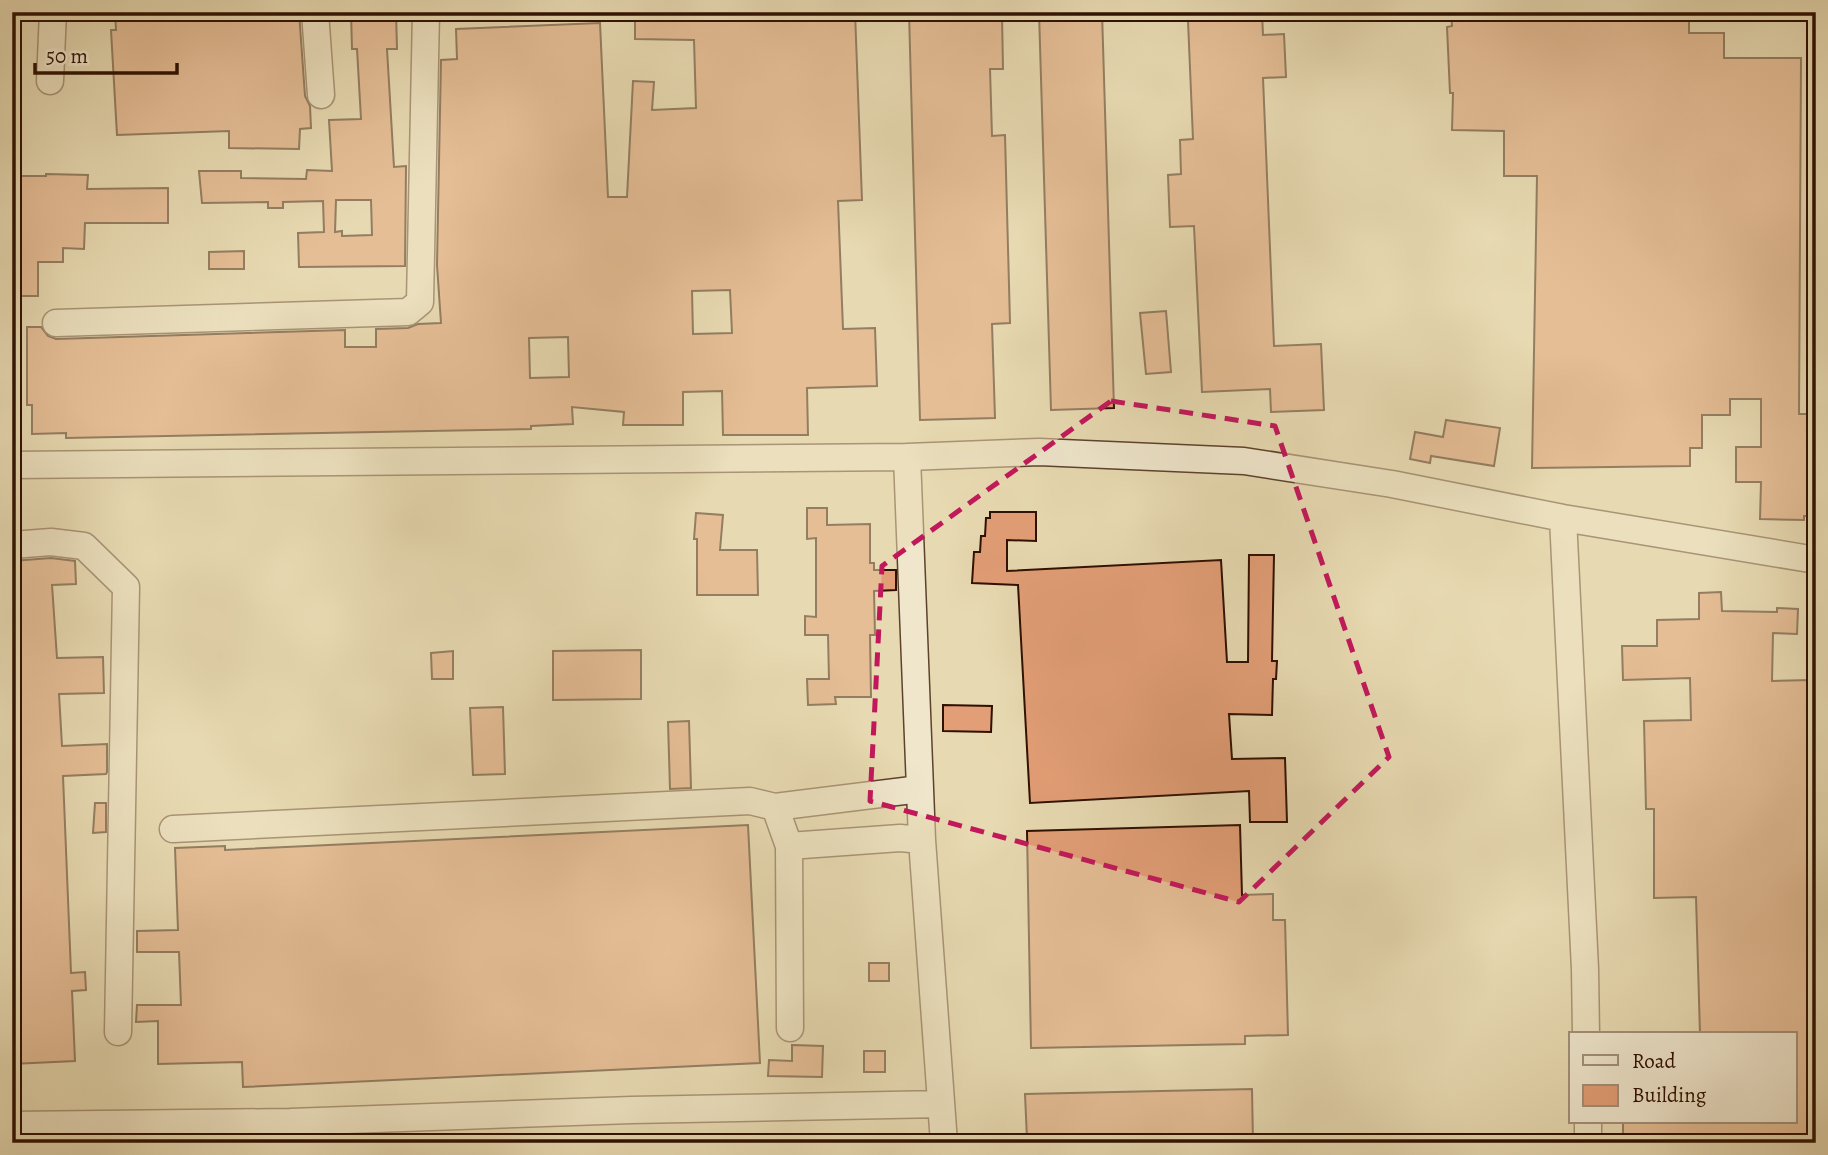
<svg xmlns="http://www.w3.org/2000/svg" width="1828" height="1155" font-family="Alegreya,serif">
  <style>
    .building { fill: #e29e76; stroke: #2f1001; stroke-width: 2; fill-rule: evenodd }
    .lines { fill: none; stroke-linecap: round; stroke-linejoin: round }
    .minor-casing { stroke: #5d422d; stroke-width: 29 }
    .minor { stroke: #efe6cc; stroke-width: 26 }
    .marked { fill: none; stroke: #c2185b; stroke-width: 5; stroke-dasharray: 14 9; stroke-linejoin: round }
  </style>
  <rect width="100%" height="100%" fill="#e7d9b1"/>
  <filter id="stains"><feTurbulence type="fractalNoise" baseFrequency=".00286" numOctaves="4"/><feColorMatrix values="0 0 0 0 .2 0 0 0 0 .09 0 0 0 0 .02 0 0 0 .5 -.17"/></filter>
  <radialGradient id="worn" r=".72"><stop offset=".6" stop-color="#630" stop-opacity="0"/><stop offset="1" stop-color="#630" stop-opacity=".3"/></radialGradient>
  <path class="building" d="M115,12H299L305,96L310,106L311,128L300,129L299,149L229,148V131L117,135L111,30H116Z
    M351,12H396L397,49H387L394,167L406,166L405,266L299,267L298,233L324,232L323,201L283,202V208H268V202L202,203L199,171H241V178L306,179L307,170L332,171L329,120L361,119L357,49H352ZM336,200H371L372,235L342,236V231L335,232Z
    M693,12H855L862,200L838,201L843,329L875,328L877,386L807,388L808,435H723L722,391L683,392V425H623L624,412L572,407L573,424L531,426V429L66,438V433L32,434V405H27V327H41L48,336L56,339L345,330V347H376V329L408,328L418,324L441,323L437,265L441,60L457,59L456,29L600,23L608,197H627L633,81L654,82L652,110L696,108L694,40L635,39V15L693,16ZM730,290L732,333L693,334L692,291ZM568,337L569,377L530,378L529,338Z
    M909,12H985V16H1002L1003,69H990L992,136L1005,135L1010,323L992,324L995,418L920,420Z
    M1039,12H1102L1114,408L1051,410Z
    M1205,12H1262L1263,35L1284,34L1286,77L1263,78L1274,346L1321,344L1324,410L1271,412L1270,389L1202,392L1194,226L1170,227L1168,175L1181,174L1180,140L1193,139L1188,21L1205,20Z
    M1451,12H1689V33H1724V58H1801L1799,414H1816V516H1804V520L1760,519L1761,482H1736V447H1761V399H1730V415H1702V448H1690V466L1532,468L1537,176H1504V131L1452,130L1453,93H1450L1447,27L1452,26Z
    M46,174L88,175L87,189L168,188V223H85L84,249L63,248V262H38V296H12V261H16L17,202H12V176H46Z
    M244,251V269H209V252Z
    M1166,311L1171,372L1146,374L1140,313Z
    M1446,420L1500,428L1494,466L1431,456L1430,463L1410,459L1415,432L1443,437Z
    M807,508H827V525L870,524V563H874V570H896V590L874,591L875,635H870L871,697H835L836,704L808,705L807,679H829L828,635H805V616L816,617V538L807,539Z
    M990,512H1036V541L1007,540V571L1221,560L1227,662H1248L1249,555H1274L1272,661H1277L1276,679H1273L1272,715L1229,714L1232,759L1285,758L1287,822H1250L1249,791L1030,803L1018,585L972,583L974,552H980L981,536H985L986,518H990Z
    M696,513L723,515L720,550H757L758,595H697V539H694Z
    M51,558L75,561L76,584L52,585L57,658L103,657L104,693L59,694L62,746L107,744V772L106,774L63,776L71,973L85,972L86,990L72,991L75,1061L12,1064V561Z
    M1721,592L1722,611L1777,612V608L1798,609L1797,634L1773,633L1772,681L1811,680L1816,855V1143H1623V1122H1795V1034H1700L1696,897L1654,898V809H1646L1644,721L1691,720L1690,678L1623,680L1622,646H1657V620L1699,619V593Z
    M641,650V699L553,700V651Z
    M453,651V679H432L431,653Z
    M943,705L992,706L991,732L943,731Z
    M503,707L505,774L473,775L470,708Z
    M689,721L691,788L670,789L668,722Z
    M95,803H106V832L93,833Z
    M748,825L760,1063L243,1087L242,1062L158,1064V1021L136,1022L137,1005H181L179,952H137V931L178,930L175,848L225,846V850Z
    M1240,825L1242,895L1273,894V920H1285L1288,1035L1245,1036V1044L1031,1048L1027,831Z
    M869,963H889V981H869Z
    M792,1045L823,1046L822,1077L768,1076L769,1060L792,1061Z
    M864,1051H885V1072H864Z
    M1252,1089L1253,1143H1046V1139H1027L1025,1094Z"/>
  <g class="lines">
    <g class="minor-casing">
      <path id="minor" d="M315,12L321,95
        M50,81L53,12
        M56,323L408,312L420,302L426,12
        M907,457L922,840L944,1143
        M12,465L907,457L1039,452L1244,461L1392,484L1563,518L1816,560
        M1563,518L1585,969L1586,1034
        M12,545L51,542L84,546L126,587L118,1032
        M775,807L920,789
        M173,829L750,801L775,807L789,846L900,838L922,840
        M789,846L790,1028
        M1588,1122V1143
        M12,1125L290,1122L632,1110L941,1104"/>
    </g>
    <use href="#minor" class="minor"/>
  </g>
  <path d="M0 0H1828V1155H0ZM1111,401L1275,426L1389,757L1239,902L870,801L882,566Z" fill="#e7d9b1" fill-opacity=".55" fill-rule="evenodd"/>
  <path class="marked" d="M1111,401L1275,426L1389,757L1239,902L870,801L882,566Z"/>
  <rect width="1828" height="1155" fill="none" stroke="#e7d9b1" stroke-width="42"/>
  <rect x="14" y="14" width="1800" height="1127" fill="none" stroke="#2f1001" stroke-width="3.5"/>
  <rect x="21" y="21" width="1786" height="1113" fill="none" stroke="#2f1001" stroke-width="2"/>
  <rect x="1569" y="1032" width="228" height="91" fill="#efe6cc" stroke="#a2907b" stroke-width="2"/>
  <rect x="1583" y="1055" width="35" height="10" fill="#efe6cc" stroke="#a2907b" stroke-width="2"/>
  <text x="1632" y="1068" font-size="21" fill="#2f1001">Road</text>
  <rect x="1583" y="1085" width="35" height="21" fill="#e29e76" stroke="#a2907b" stroke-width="2"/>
  <text x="1632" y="1102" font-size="21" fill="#2f1001">Building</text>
  <path d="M35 63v10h142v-10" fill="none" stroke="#2f1001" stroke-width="3.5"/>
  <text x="46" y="63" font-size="21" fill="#2f1001" stroke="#efe6cc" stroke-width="5" paint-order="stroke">50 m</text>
  <rect width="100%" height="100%" filter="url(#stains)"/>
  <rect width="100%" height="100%" fill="url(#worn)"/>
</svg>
